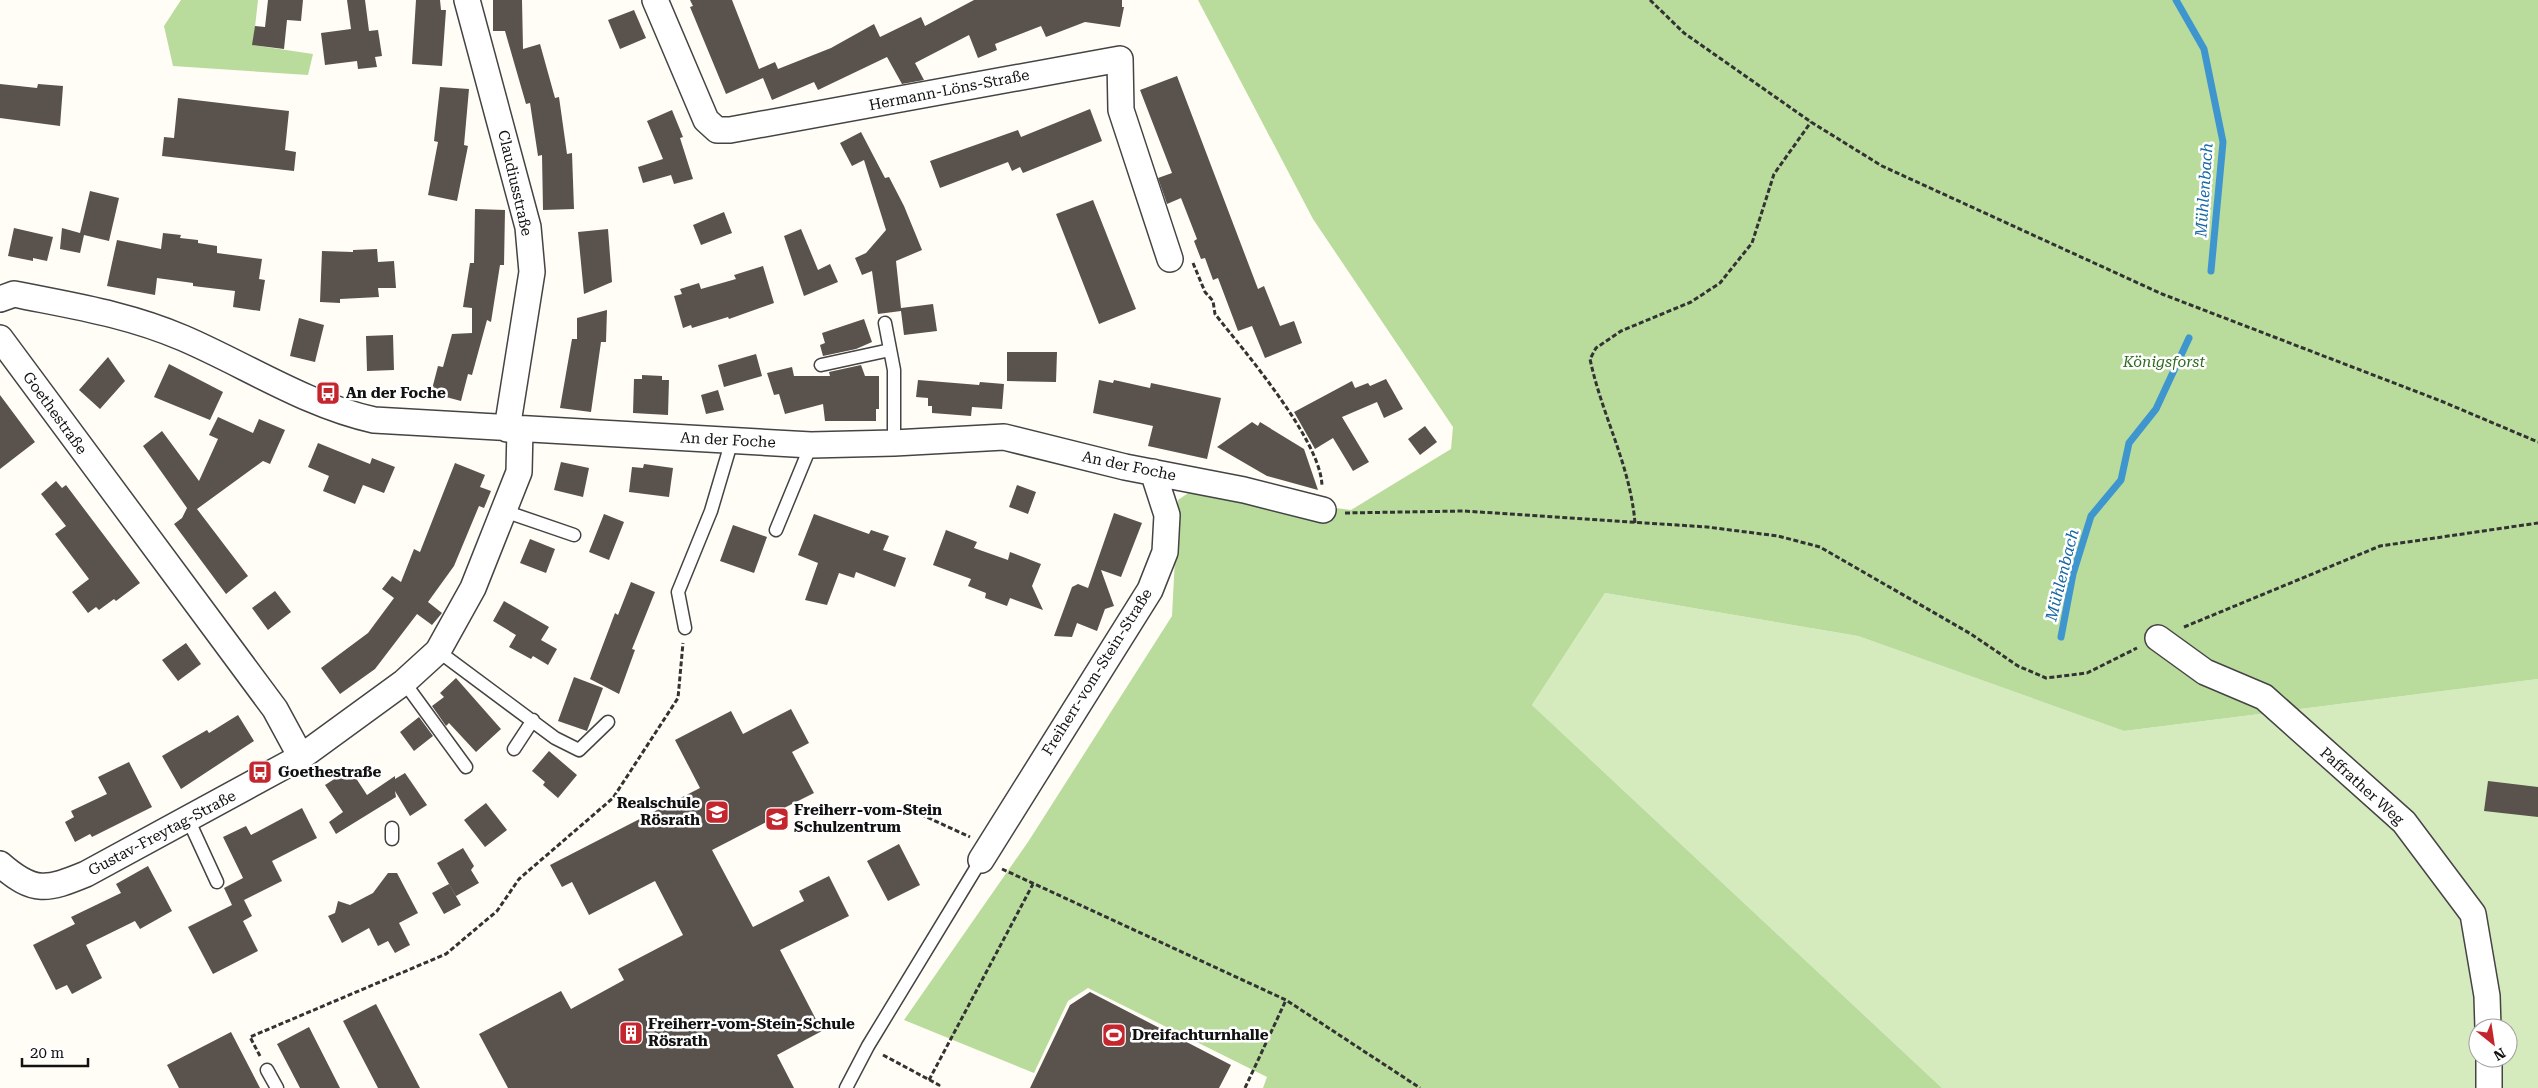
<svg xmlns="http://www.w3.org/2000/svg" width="2538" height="1088" font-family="'Roboto Serif',serif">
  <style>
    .green { fill: #d5ebbd; fill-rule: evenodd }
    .forest { fill: #b9dc9c }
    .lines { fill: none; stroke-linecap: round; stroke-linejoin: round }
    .stream { stroke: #3f96cf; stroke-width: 7 }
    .building { fill: #5a524d }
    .service-casing { stroke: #444; stroke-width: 15 }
    .minor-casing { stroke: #444; stroke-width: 28 }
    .path { stroke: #333; stroke-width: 3; stroke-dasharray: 5 2.5; stroke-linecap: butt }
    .service { stroke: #fff; stroke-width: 12 }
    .minor { stroke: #fff; stroke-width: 25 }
    .labels { text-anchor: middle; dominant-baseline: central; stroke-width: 5; stroke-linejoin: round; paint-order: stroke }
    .street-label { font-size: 15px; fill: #111; stroke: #fff }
    .park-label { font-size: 15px; font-style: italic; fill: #2f6b1f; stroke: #fff }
    .poi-label { font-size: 15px; font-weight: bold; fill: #111; stroke: #fff; text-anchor: start }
    .water-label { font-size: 16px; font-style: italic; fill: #1768a6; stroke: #fff }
  </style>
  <rect width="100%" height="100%" fill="#fffdf5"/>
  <path class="green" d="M1605,593L1858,636L2124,731L2538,679V1088H1942L1532,705ZM2478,1028H2508V1058H2478Z"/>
  <path class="forest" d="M181,0H258L253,45L313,54L308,75L173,66L164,26Z
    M1198,0H2538V679L2124,731L1858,636L1605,593L1532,705L1942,1088H1263L1267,1077L1088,988L1068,1001L1034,1073L904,1020L1028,842L1172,616L1178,500L1194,489L1351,510L1451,449L1453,427L1313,219Z"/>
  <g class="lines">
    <path class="stream" d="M2176,0L2204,49L2223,142L2211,271
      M2061,637L2073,574L2091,516L2121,480L2129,443L2156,409L2189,338"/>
  </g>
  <path class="building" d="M268,0H303L301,21L287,20L284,49L252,45L255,26L265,27Z
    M347,0H365L369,31L378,30L382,56L375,57L377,67L358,69L357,61L325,65L321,33L351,29Z
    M416,0H440L441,10H446L442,66L412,64Z
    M493,0H522L523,49L540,44L555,98L559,97L567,154L572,153L574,209L543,210L542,155L538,156L530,103L526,104L505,31H493Z
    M690,0H732L759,69L775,62L778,69L831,48L874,24L880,37L921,17L925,26L974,0H1122V7H1124L1120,27L1085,22L1046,37L1041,26L995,44L997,50L978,58L969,35L915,63L924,80L902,84L887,57L818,90L814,82L772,100L763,78L726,94L690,7L693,6Z
    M634,10L646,38L620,49L608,20Z
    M1177,76L1258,289L1264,286L1280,326L1294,321L1302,343L1265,358L1252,326L1238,331L1218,278L1213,280L1205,258L1201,259L1194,241L1197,239L1181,198L1167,204L1158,178L1172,173L1140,90Z
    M0,84L37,88L38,84L63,86L60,126L0,118Z
    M440,87L469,89L464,145L468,146L457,201L428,195L438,142L434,141Z
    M178,98L289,111L285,150L296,152L294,171L162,156L164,137L174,138Z
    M1090,109L1102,141L1023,173L1020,167L1012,171L1008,162L940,188L930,161L1018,130L1021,137Z
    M672,110L683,137L680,138L693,179L674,184L671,175L643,183L638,167L663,159L647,121Z
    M861,132L885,178L889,177L904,206L922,250L896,261L901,308L933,304L937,331L904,335L901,311L878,314L872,271L862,275L855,258L866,253L886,230L864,160L852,166L840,143Z
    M90,191L119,198L109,241L84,235L80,253L60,249L62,228L80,233Z
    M1093,200L1136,309L1099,324L1056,214Z
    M475,209L505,210L504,265H500L491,322L487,320L472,375L468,374L461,401L431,393L438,366L443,367L452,334L472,333V308L463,307L470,263H474Z
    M724,212L732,233L701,245L693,225Z
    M14,228L53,237L47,261L33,258V261L8,256Z
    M608,229L612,282L584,294L578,232Z
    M801,229L818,270L830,264L838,282L804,296L784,236Z
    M163,233L181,235L180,238L198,240V243L217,246V253L262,259L259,279L265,280L260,311L233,307L235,291L193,286V283L157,278L155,295L107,286L117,240L161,249Z
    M377,249L378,262L394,261L396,288H378L379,297L340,299V303L320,302L322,251L353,252V250Z
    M763,266L774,303L729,319L728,317L692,328L691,325L683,328L674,296L682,294L680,289L699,283L701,289L736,279L734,275Z
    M607,310L606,342H601L591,412L560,408L572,339H577V318Z
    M299,318L324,325L315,362L290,356Z
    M864,319L872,342L856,349L823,356L820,345L825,343L822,333Z
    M393,335L394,370L367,371L366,336Z
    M1007,352H1057L1056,382L1007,381Z
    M756,354L762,376L724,387L718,365Z
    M108,357L125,381L100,409L79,390Z
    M169,364L223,392L210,420L154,397Z
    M861,365L865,376H879V409H876V421H825L823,404L785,414L779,394L774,395L767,373L792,367L794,376H830L829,372Z
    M642,375L662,376V380H669L668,415L633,413L634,379H642Z
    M1386,379L1403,409L1384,418L1377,402L1342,417L1369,462L1353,471L1333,438L1315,449L1294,412L1352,381L1355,388L1368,383L1370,386Z
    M918,380L979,385L980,382L1004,384L1002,409L972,407L971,416L932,413V406H928V398L916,397Z
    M1099,380L1113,383L1114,380L1150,388L1151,383L1221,398L1207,459L1148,446L1153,426L1093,413Z
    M718,390L724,410L706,414L701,395Z
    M0,395L35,442L0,469Z
    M218,417L253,433L259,419L285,430L270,464L263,461L197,509L248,576L226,594L174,524L182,518L187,508L143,446L162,431L199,481L218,439L209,435Z
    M1252,422L1258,426L1260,422L1304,449L1318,490L1267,476L1217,447Z
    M1425,426L1437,442L1420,455L1408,439Z
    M318,443L370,464L372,458L395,467L384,493L363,485L355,504L323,491L329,476L308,467Z
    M561,462L589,468L583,497L554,490Z
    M455,463L485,475L480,487L491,491L484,508L479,506L454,566L428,602L442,613L432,625L417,614L375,669L340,694L321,668L368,633L394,598L382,589L392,576L401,582L414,549L420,552Z
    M644,464L673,468L669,497L629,492L632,467L643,468Z
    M56,481L62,488L66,485L140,583L116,601L114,599L99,610L96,607L88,613L72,592L89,579L55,534L66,526L41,494Z
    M1017,485L1036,492L1028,514L1009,507Z
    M1114,513L1142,523L1121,577L1101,570L1114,606L1105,609L1097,631L1077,623L1072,637L1054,636L1072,587L1078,584L1088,588Z
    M604,514L624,522L609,560L589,552Z
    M814,514L869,534L871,530L889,536L883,550L906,558L895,587L856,572L854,578L839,573L827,605L805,600L818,563L798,555Z
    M733,525L767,537L754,573L720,561Z
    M946,530L977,542L974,548L1008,560L1010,552L1041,564L1032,586L1043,610L1010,598L1007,606L985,598L986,593L968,586L971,579L933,565Z
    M530,539L555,549L546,573L520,563Z
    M631,582L655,592L632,649L635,650L619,694L590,679L615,613L618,615Z
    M275,591L291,612L268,630L252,608Z
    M504,601L549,627L541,640L557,649L548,665L533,656L531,659L509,647L516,635L493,621Z
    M186,643L201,664L178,681L162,660Z
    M574,677L603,688L587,731L558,721Z
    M456,678L501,729L476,752L449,723L446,726L432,706L444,697L440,693Z
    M791,709L809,743L792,752L814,793L780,810L782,814L712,850L753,927L804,901L799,891L829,876L849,916L780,950L822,1031L777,1055L794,1088H508L479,1034L561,991L571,1009L624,980L618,969L683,935L655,881L589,915L572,882L562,887L550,865L700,788L675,740L731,711L743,734Z
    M238,715L254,741L181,789L162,756L207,730L209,733Z
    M419,717L433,736L414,751L400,732Z
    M549,751L577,775L558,798L543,785L545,782L532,771Z
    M129,762L152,807L92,837L90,834L75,842L65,822L74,817L71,811L107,794L98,777Z
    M350,769L367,795L395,776V779L405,773L427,805L410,816L395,791L396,797L336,834L329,822L343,812L325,785Z
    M2488,781L2538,787V817L2484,811Z
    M486,803L507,830L485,847L464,820Z
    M302,808L317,838L272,861L282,881L244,900L252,916L243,921L258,951L213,974L188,927L232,905L224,888L243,878L223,837L246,826L251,835Z
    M899,844L920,885L888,901L867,861Z
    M463,848L474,866L471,870L479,883L456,896L437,863Z
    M148,866L172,911L140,929L135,921L86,945L102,978L72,994L67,985L56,990L33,945L75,924L71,917L121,893L116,884Z
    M388,873H397L418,913L399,923L410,945L395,953L388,941L378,946L369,928L342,943L328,916L335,913L338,901L350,905L373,893Z
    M449,884L461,905L444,914L432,893Z
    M1090,992L1231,1065L1219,1088H1030L1070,1005Z
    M376,1004L420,1088H378L343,1021Z
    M309,1027L340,1088H300L277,1044Z
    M231,1032L260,1088H179L167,1065Z"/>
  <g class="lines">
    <g class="service-casing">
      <path id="service" d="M885,323L894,370V443
        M821,365L890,350
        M504,511L574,535
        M776,530L811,445
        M685,628L678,592L711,511L732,440
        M438,651L555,738L579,750L608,722
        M404,682L466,767
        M514,749L533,720
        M188,819L217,882
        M392,839V828
        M267,1070L277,1088
        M846,1088L868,1046L981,860"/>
    </g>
    <g class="minor-casing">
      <path id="minor" d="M467,0L528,227L532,272L507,429
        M655,0L706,120L717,130H730L1120,59L1121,110L1170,259
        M0,299L14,294C73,306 127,314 183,338C246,365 306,405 374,420L811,445L894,443L1004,437L1125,467L1244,490L1323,510
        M0,338L275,709L301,757
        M2158,638L2205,672L2264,697L2404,822L2473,914L2487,996L2488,1028
        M981,860L1150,590L1165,552L1167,515L1153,472
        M0,864C34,894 47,890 86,874L301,757L404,682L438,651L473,588L519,472L520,429
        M2489,1058V1088"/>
    </g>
    <path class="path" d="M1650,0L1684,33L1811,122L1882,166L2162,294L2441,401L2538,442
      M1193,263L1205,292L1213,301L1215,314C1244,351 1321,440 1322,486
      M1345,513L1464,511L1707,527L1778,536L1820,547L1971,634L2018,666L2046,678L2087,673L2137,648
      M1635,523C1630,464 1602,416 1590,359L1596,348L1621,331L1691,302L1720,283L1752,243L1774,174L1811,122
      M2184,627L2380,546L2538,523
      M907,808L970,837
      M1002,869L1286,1000L1420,1088
      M883,1055L939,1085L938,1088
      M260,1056L250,1037L446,954L497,911L519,879L613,798L678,698L683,643
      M929,1080L1033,884
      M1245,1088L1286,1000"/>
    <use href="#service" class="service"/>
    <use href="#minor" class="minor"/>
  </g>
  <defs>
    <g id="bus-square" transform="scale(1.25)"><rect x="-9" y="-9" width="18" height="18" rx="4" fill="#c4262e" stroke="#fff"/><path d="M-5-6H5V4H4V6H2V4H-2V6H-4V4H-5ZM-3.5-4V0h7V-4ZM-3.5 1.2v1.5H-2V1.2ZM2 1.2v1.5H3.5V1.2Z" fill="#fff"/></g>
    <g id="school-square" transform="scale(1.25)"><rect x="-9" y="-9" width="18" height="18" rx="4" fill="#c4262e" stroke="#fff"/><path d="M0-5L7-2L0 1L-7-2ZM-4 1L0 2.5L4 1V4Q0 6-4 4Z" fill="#fff"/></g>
    <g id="building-square" transform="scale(1.25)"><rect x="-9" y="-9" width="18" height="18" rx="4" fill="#c4262e" stroke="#fff"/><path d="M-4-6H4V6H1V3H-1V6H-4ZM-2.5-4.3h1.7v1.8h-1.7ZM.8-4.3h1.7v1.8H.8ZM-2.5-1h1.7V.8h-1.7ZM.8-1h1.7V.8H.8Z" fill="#fff"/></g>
    <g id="stadium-square" transform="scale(1.25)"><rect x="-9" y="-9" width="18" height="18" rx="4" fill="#c4262e" stroke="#fff"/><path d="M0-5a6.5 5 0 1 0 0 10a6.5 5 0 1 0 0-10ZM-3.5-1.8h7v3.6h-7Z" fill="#fff"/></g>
  </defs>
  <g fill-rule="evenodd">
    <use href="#bus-square" x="328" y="393"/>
    <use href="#bus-square" x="260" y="772"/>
    <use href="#school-square" x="717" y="812"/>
    <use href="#school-square" x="777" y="819"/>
    <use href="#building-square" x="631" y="1033"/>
    <use href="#stadium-square" x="1114" y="1035"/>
  </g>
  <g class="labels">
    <g class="street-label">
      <text transform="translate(949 90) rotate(-11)">Hermann-Löns-Straße</text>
      <text transform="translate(515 183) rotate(77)">Claudiusstraße</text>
      <text transform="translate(55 413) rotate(54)">Goethestraße</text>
      <text transform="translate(728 440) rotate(3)">An der Foche</text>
      <text transform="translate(1129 466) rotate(12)">An der Foche</text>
      <text transform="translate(1097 672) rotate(-58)">Freiherr-vom-Stein-Straße</text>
      <text transform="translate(2362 786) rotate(42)">Paffrather Weg</text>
      <text transform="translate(162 833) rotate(-28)">Gustav-Freytag-Straße</text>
    </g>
    <g class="park-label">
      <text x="2164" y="362">Königsforst</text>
    </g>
    <g class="poi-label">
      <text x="346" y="393">An der Foche</text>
      <text x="278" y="772">Goethestraße</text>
      <text x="700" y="803" text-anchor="end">Realschule<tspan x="700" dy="17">Rösrath</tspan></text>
      <text x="794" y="810">Freiherr-vom-Stein<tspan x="794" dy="17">Schulzentrum</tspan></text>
      <text x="648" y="1024">Freiherr-vom-Stein-Schule<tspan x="648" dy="17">Rösrath</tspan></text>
      <text x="1132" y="1035">Dreifachturnhalle</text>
    </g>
    <g class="water-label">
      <text transform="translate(2204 190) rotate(-86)">Mühlenbach</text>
      <text transform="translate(2062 575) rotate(-76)">Mühlenbach</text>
    </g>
  </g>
  <g transform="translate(2493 1043) rotate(150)"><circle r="24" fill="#ffffff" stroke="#a0a0a0"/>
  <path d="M0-4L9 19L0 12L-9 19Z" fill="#c4262e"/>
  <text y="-8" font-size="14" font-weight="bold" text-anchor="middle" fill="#111111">N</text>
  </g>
  <path d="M22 1058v8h66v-8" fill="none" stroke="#111111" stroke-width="2.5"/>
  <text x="30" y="1058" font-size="15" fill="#111111" stroke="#ffffff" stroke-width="4" paint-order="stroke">20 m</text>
</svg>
